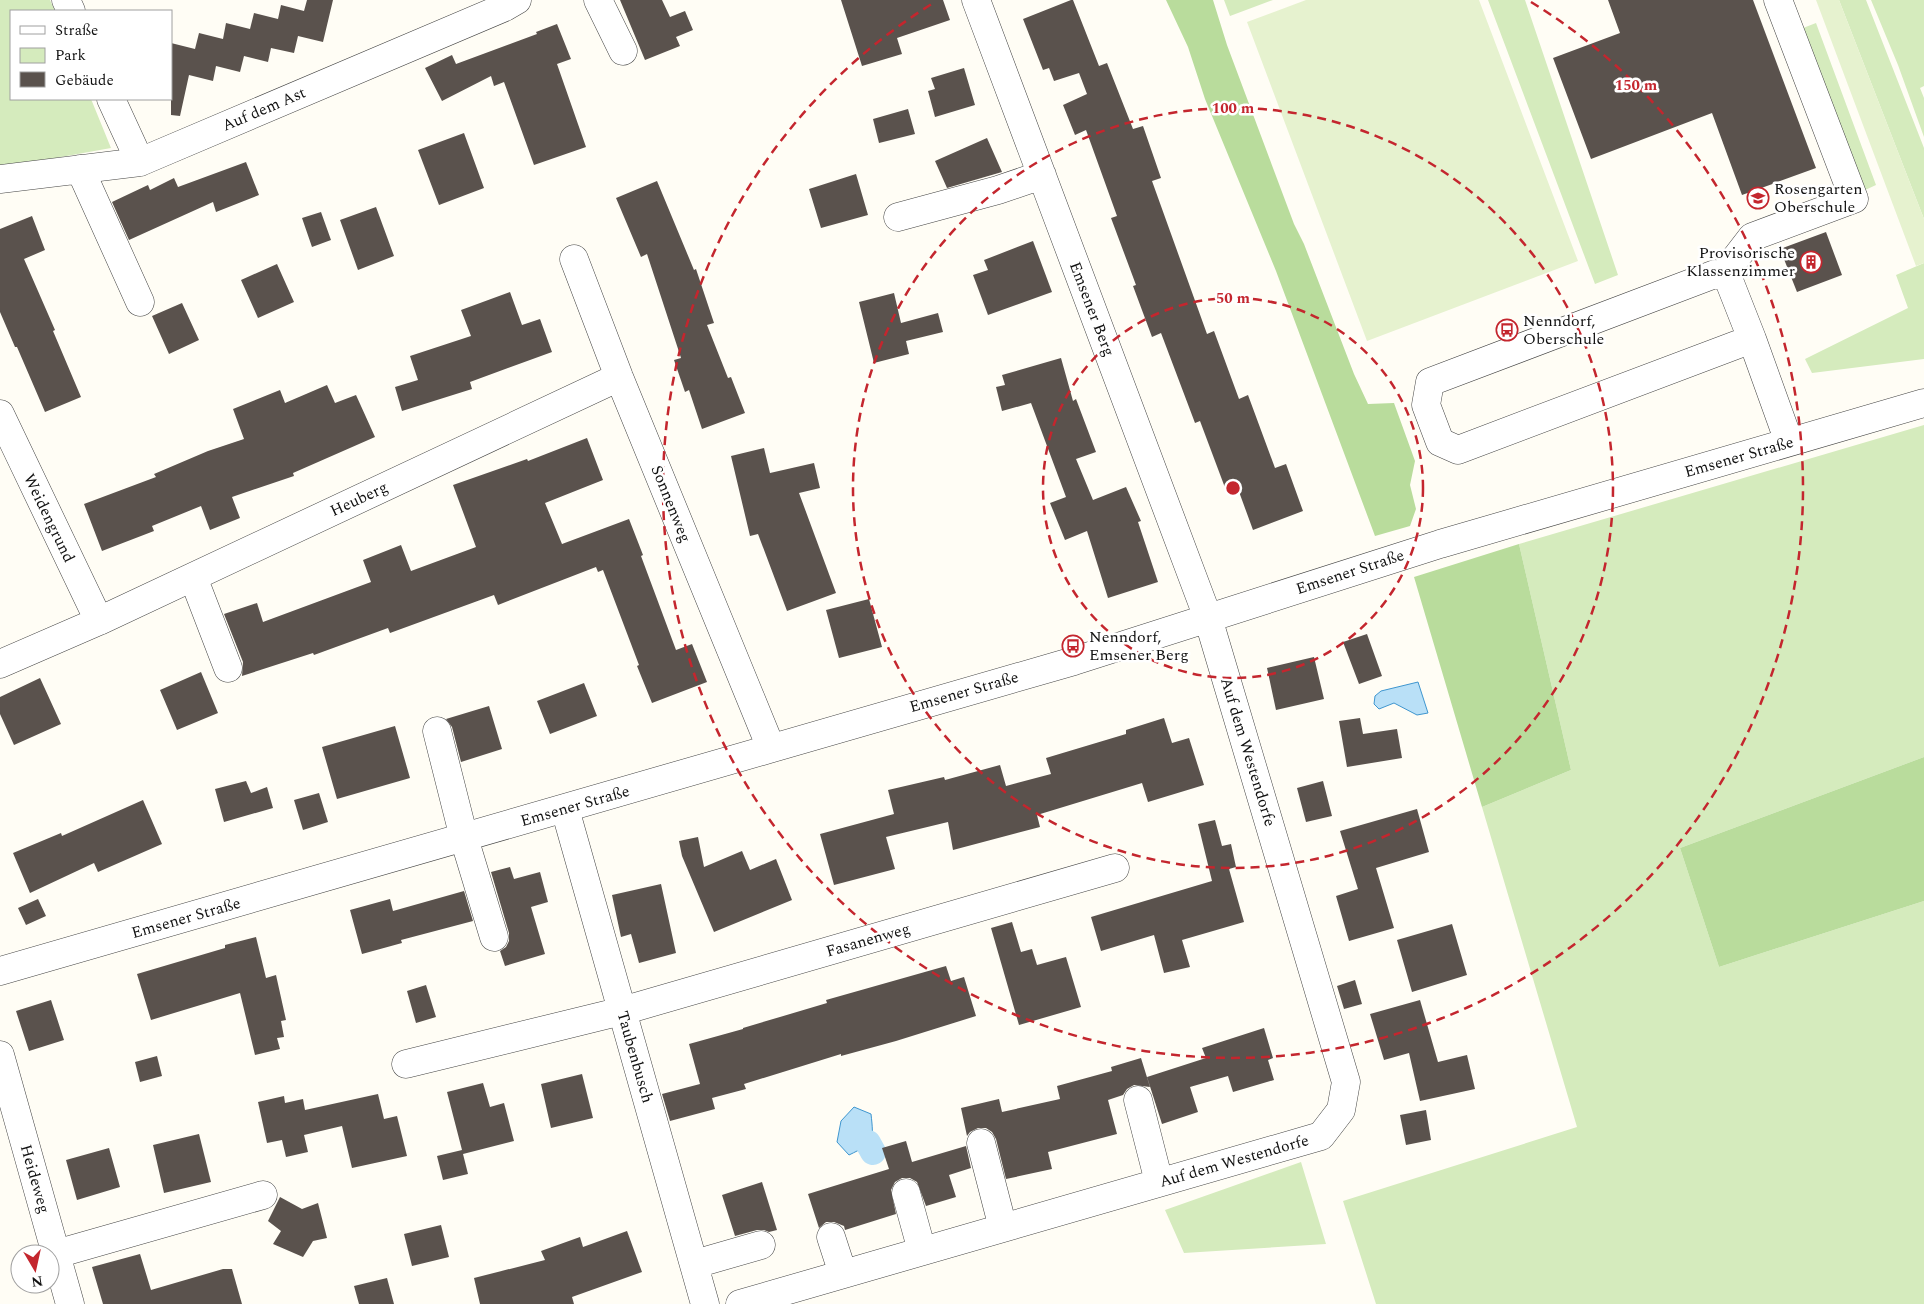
<svg xmlns="http://www.w3.org/2000/svg" width="1924" height="1304" font-family="Spectral,serif">
  <style>
    .green { fill: #d5ebbd }
    .forest { fill: #b9dc9c }
    .pitch { fill: #e6f2cf }
    .water { fill: #b9e0f7; stroke: #3f96cf }
    .lines { fill: none; stroke-linecap: round; stroke-linejoin: round }
    .canal { stroke: #b9e0f7; stroke-width: 26 }
    .building { fill: #5a524d }
    .minor-casing { stroke: #444; stroke-width: 29 }
    .minor { stroke: #fff; stroke-width: 28 }
    .ring { fill: none; stroke: #c4262e; stroke-width: 2.5; stroke-dasharray: 9 6 }
    .labels { text-anchor: middle; dominant-baseline: central; stroke-width: 5; stroke-linejoin: round; paint-order: stroke }
    .street-label { font-size: 16px; fill: #111; stroke: #fff }
    .poi-label { font-size: 16px; fill: #111; stroke: #fff; text-anchor: start }
    .centre { fill: #c4262e; stroke: #fff; stroke-width: 2.5 }
    .ring-label { font-size: 15px; text-anchor: middle; font-weight: bold; fill: #c4262e; stroke: #fff; stroke-width: 5; stroke-linejoin: round; paint-order: stroke }
  </style>
  <rect width="100%" height="100%" fill="#fffdf5"/>
  <path class="green" d="M0,0H50L55,11H11V99H91L111,148L0,168Z
    M1224,0H1273L1230,16Z
    M1488,0H1525L1618,275L1595,284Z
    M1839,0H1866L1924,148V219Z
    M1871,0H1924V86L1920,88L1924,98V137L1898,65Z
    M1816,23L1876,185L1863,191L1803,28Z
    M1924,263V359L1812,373L1805,359L1908,308L1896,275Z
    M1924,425V757L1680,848L1719,967L1924,901V1304H1376L1343,1201L1577,1127L1482,807L1571,770L1519,544Z
    M1301,1162L1326,1244L1184,1253L1165,1210Z"/>
  <path class="forest" d="M1166,0H1213L1227,45L1294,224L1304,244L1354,374L1368,404L1394,403L1415,461L1410,485L1416,509L1410,526L1375,536L1276,271L1205,99L1188,47Z
    M1519,544L1571,770L1482,807L1414,577Z
    M1924,757V901L1719,967L1680,848Z"/>
  <path class="pitch" d="M1306,0H1479L1578,261L1367,341L1247,22Z
    M1816,0H1839L1924,219V263L1916,266Z"/>
  <path class="water" d="M1418,682L1428,713L1417,715L1394,703L1379,709L1374,704L1375,696L1381,691Z
    M854,1107L871,1114C874,1141 874,1143 849,1155L837,1142L841,1121Z"/>
  <g class="lines">
    <path class="canal" d="M868,1143L873,1152"/>
  </g>
  <path class="building" d="M307,0H333L323,42L298,36L294,53L271,48L268,62L244,56L240,72L216,66L213,81L189,75L180,116L171,115V43L195,49L199,33L223,39L226,23L250,29L254,13L278,19L281,5L304,11Z
    M620,0H662L670,17L685,11L693,30L676,37L680,46L645,60Z
    M841,0H943L950,20L897,38L902,54L862,66Z
    M1071,0H1073L1099,66L1107,63L1133,129L1143,126L1161,178L1152,181L1207,334L1214,331L1239,399L1248,395L1275,468L1286,464L1303,511L1253,530L1238,489L1227,493L1200,421L1195,423L1161,333L1152,337L1133,286L1136,285L1111,218L1117,216L1086,130L1075,135L1063,105L1087,94L1079,73L1054,81L1049,68L1043,70L1023,19Z
    M1608,0H1753L1816,168L1742,195L1712,113L1591,159L1553,58L1620,33Z
    M557,24L571,59L557,64L586,147L534,165L504,82L494,86L491,76L442,101L425,68L452,55L456,64L537,34L536,32Z
    M964,68L975,105L935,117L928,91L935,89L931,78Z
    M908,109L915,134L879,143L873,119Z
    M464,133L484,188L439,205L418,150Z
    M987,138L1002,172L947,188L935,161Z
    M246,162L259,195L216,212L213,202L129,240L112,202L148,185L150,190L174,178L178,187Z
    M856,174L868,215L821,228L809,189Z
    M657,181L694,270L696,269L714,323L707,325L728,378L731,377L745,413L702,429L689,390L685,392L674,360L681,358L647,254L641,257L616,198Z
    M376,207L394,256L358,270L340,220Z
    M321,212L331,240L312,247L302,218Z
    M32,216L45,250L24,259L55,330L53,331L81,397L45,412L17,347H15L0,312V229Z
    M1826,232L1842,275L1797,292L1780,249Z
    M1033,241L1052,292L988,315L973,275L988,270L984,260Z
    M277,264L294,302L258,318L241,280Z
    M510,292L522,325L540,319L552,352L470,382L472,389L402,411L395,387L418,380L410,356L471,336L461,310Z
    M894,293L901,323L938,313L943,332L906,341L909,354L874,363L859,302Z
    M182,303L199,340L169,354L152,316Z
    M1061,358L1073,401L1076,399L1096,452L1076,459L1093,500L1126,487L1141,521L1138,522L1158,582L1108,598L1087,531L1065,540L1050,503L1066,497L1031,403L1002,411L996,387L1005,385L1002,375Z
    M327,385L335,403L356,395L375,437L293,473L294,476L232,497L240,518L210,530L201,506L152,526L154,531L102,551L84,504L156,477L154,474L208,451L244,439L233,409L280,390L285,403Z
    M587,438L603,480L545,503L562,544L629,519L643,555L641,556L676,650L692,644L707,682L652,703L637,666L639,665L603,570L598,572L596,567L498,605L494,595L390,633L388,628L314,655L313,653L242,676L243,662L224,614L257,603L263,622L371,582L363,560L401,545L411,571L476,547L453,485L527,459L528,461Z
    M764,448L770,473L814,463L820,488L799,493L836,593L787,611L758,534L750,536L731,456Z
    M869,599L882,647L839,658L826,610Z
    M1367,634L1382,676L1359,684L1343,642Z
    M1314,657L1324,699L1276,710L1267,668Z
    M201,672L218,713L177,730L160,690Z
    M40,678L61,724L14,745L0,714V697Z
    M584,683L597,716L550,734L537,701Z
    M489,706L502,749L461,762L452,727L446,719Z
    M1164,718L1172,743L1189,738L1204,785L1148,802L1142,783L1037,815L1040,827L953,850L948,822L886,837L895,869L834,885L820,834L894,814L888,790L944,777L945,780L1000,765L1006,786L1051,774L1046,758L1126,734V730Z
    M1360,718L1363,734L1397,729L1402,758L1347,767L1339,721Z
    M395,726L410,778L337,799L322,747Z
    M246,781L251,793L267,787L273,808L224,822L215,789Z
    M1323,781L1332,816L1306,822L1297,788Z
    M319,793L328,822L303,830L294,800Z
    M143,800L162,844L98,872L94,863L30,893L13,853L61,833L62,836Z
    M1417,809L1429,852L1376,868L1394,928L1349,941L1336,896L1358,889L1340,831Z
    M1215,820L1222,846L1231,844L1236,867L1229,869L1244,922L1182,940L1190,967L1164,973L1154,935L1101,951L1091,917L1212,881L1198,824Z
    M698,837L704,867L742,851L750,870L776,859L792,900L714,932L682,856L679,841Z
    M510,867L514,879L540,872L548,902L531,907L545,954L505,966L500,951L506,947L509,941V933L491,872Z
    M661,884L676,953L639,963L631,934L621,937L612,895Z
    M464,891L473,921L401,940L402,943L362,954L350,910L390,899L393,911Z
    M38,899L46,916L26,925L18,908Z
    M1012,922L1021,952L1032,949L1037,965L1066,957L1081,1007L1019,1025L991,928Z
    M1452,924L1467,975L1412,992L1397,940Z
    M256,937L266,978L276,975L286,1020L281,1021L284,1037L277,1038L280,1049L255,1055L240,993L151,1020L137,974L225,948V945Z
    M946,966L951,981L964,977L976,1016L896,1041L841,1056V1054L744,1084L746,1089L712,1098L715,1109L670,1121L662,1094L700,1084L689,1044L743,1029V1028L827,1003L826,1000Z
    M1355,980L1362,1004L1344,1009L1337,986Z
    M426,985L436,1017L416,1023L407,991Z
    M51,1000L64,1040L29,1051L16,1011Z
    M1420,1000L1438,1062L1467,1055L1475,1089L1420,1101L1409,1053L1384,1060L1370,1014Z
    M1264,1028L1273,1058L1268,1060L1274,1080L1233,1092L1228,1076L1190,1087L1198,1112L1162,1124L1147,1077L1206,1058L1202,1048Z
    M157,1056L162,1076L140,1082L135,1062Z
    M1141,1058L1150,1087L1134,1085L1127,1089L1123,1095L1108,1100L1117,1134L1048,1152L1052,1169L1006,1179L996,1139L992,1132L986,1128H978L970,1132L967,1136L961,1108L999,1099L1002,1112L1060,1099L1057,1086L1112,1071L1111,1067Z
    M582,1074L593,1118L551,1128L541,1084Z
    M483,1083L490,1107L504,1103L514,1141L463,1154L468,1174L443,1180L437,1156L462,1150L447,1092Z
    M378,1094L384,1119L397,1116L407,1156L352,1168L342,1126L304,1135L308,1152L286,1157L282,1140L267,1143L258,1102L284,1096L285,1103L303,1099L305,1110Z
    M1426,1110L1431,1140L1406,1145L1400,1115Z
    M199,1134L211,1182L164,1193L153,1145Z
    M906,1141L912,1162L966,1146L971,1168L949,1175L956,1197L926,1206L917,1182L910,1178H902L895,1182L891,1190L896,1214L845,1230L844,1226L834,1222H826L819,1228L808,1194L889,1169L882,1148Z
    M109,1148L120,1187L77,1200L66,1160Z
    M762,1182L777,1230L769,1232L764,1230H757L735,1236L722,1195Z
    M280,1197L302,1209L318,1203L327,1238L313,1241L303,1257L273,1244L281,1231L268,1221Z
    M441,1225L449,1257L412,1266L404,1234Z
    M627,1231L642,1272L572,1297L574,1304H480L474,1278L545,1260L541,1251L580,1237L583,1247Z
    M140,1254L151,1290L223,1269H232L242,1304H103L92,1267Z
    M387,1278L394,1304H359L354,1286Z"/>
  <g class="lines">
    <g class="minor-casing">
      <path id="minor" d="M66,0L71,11
        M598,0L623,51
        M111,99L140,162
        M80,169L140,302
        M0,179L140,162L505,7L517,0
        M898,217L998,190L1042,175
        M574,259L619,377L771,748
        M1722,276L1752,237L1854,199L1778,0
        M1752,339L1728,278L1715,274L1430,382L1426,405L1440,442L1458,450L1752,339L1789,442
        M0,414L99,621
        M193,577L228,668
        M0,664L99,621L619,377
        M437,731L464,838L494,937
        M565,809L705,1304
        M0,971L1074,661L1440,544L1924,403
        M0,1055L70,1304
        M406,1064L622,1011L1115,868
        M1138,1100L1159,1182
        M981,1143L1003,1228
        M906,1193L922,1251
        M831,1237L843,1274
        M56,1254L263,1195
        M695,1264L761,1245
        M740,1304L1321,1136L1341,1110L1346,1082L1208,618L976,0"/>
    </g>
    <use href="#minor" class="minor"/>
  </g>
  <g class="ring">
    <circle cx="1233" cy="488" r="190"/>
    <circle cx="1233" cy="488" r="380"/>
    <path d="M1531 2A570 570 0 1 1 935 2"/>
  </g>
  <defs>
    <g id="school-ring" transform="scale(1.125)"><circle r="9.5" fill="#fff" stroke="#c4262e" stroke-width="1.5"/><path d="M0-5L7-2L0 1L-7-2ZM-4 1L0 2.5L4 1V4Q0 6-4 4Z" fill="#c4262e"/></g>
    <g id="building-ring" transform="scale(1.125)"><circle r="9.5" fill="#fff" stroke="#c4262e" stroke-width="1.5"/><path d="M-4-6H4V6H1V3H-1V6H-4ZM-2.5-4.3h1.7v1.8h-1.7ZM.8-4.3h1.7v1.8H.8ZM-2.5-1h1.7V.8h-1.7ZM.8-1h1.7V.8H.8Z" fill="#c4262e"/></g>
    <g id="bus-ring" transform="scale(1.125)"><circle r="9.5" fill="#fff" stroke="#c4262e" stroke-width="1.5"/><path d="M-5-6H5V4H4V6H2V4H-2V6H-4V4H-5ZM-3.5-4V0h7V-4ZM-3.5 1.2v1.5H-2V1.2ZM2 1.2v1.5H3.5V1.2Z" fill="#c4262e"/></g>
  </defs>
  <g fill-rule="evenodd">
    <use href="#school-ring" x="1758" y="198"/>
    <use href="#building-ring" x="1811" y="262"/>
    <use href="#bus-ring" x="1507" y="330"/>
    <use href="#bus-ring" x="1073" y="646"/>
  </g>
  <g class="labels">
    <g class="street-label">
      <text transform="translate(264 109) rotate(-23)">Auf dem Ast</text>
      <text transform="translate(1092 309) rotate(69)">Emsener Berg</text>
      <text transform="translate(1739 457) rotate(-16)">Emsener Straße</text>
      <text transform="translate(359 499) rotate(-25)">Heuberg</text>
      <text transform="translate(671 504) rotate(68)">Sonnenweg</text>
      <text transform="translate(49 518) rotate(64)">Weidengrund</text>
      <text transform="translate(1350 572) rotate(-18)">Emsener Straße</text>
      <text transform="translate(964 692) rotate(-16)">Emsener Straße</text>
      <text transform="translate(1248 752) rotate(73)">Auf dem Westendorfe</text>
      <text transform="translate(575 806) rotate(-16)">Emsener Straße</text>
      <text transform="translate(186 918) rotate(-16)">Emsener Straße</text>
      <text transform="translate(868 940) rotate(-16)">Fasanenweg</text>
      <text transform="translate(635 1057) rotate(74)">Taubenbusch</text>
      <text transform="translate(1234 1161) rotate(-16)">Auf dem Westendorfe</text>
      <text transform="translate(35 1179) rotate(74)">Heideweg</text>
    </g>
    <g class="poi-label">
      <text x="1774" y="189">Rosengarten<tspan x="1774" dy="18">Oberschule</tspan></text>
      <text x="1795" y="253" text-anchor="end">Provisorische<tspan x="1795" dy="18">Klassenzimmer</tspan></text>
      <text x="1523" y="321">Nenndorf,<tspan x="1523" dy="18">Oberschule</tspan></text>
      <text x="1089" y="637">Nenndorf,<tspan x="1089" dy="18">Emsener Berg</tspan></text>
    </g>
  </g>
  <circle cx="1233" cy="488" r="8" class="centre"/>
  <g class="ring-label">
    <text x="1636" y="90">150 m</text>
    <text x="1233" y="113">100 m</text>
    <text x="1233" y="303">50 m</text>
  </g>
  <rect x="10" y="10" width="162" height="90" fill="#ffffff" stroke="#a0a0a0"/>
  <rect x="20" y="26" width="25" height="8" fill="#ffffff" stroke="#a0a0a0"/>
  <text x="55" y="35" font-size="15" fill="#111111">Straße</text>
  <rect x="20" y="48" width="25" height="15" fill="#d5ebbd" stroke="#a0a0a0"/>
  <text x="55" y="60" font-size="15" fill="#111111">Park</text>
  <rect x="20" y="72" width="25" height="15" fill="#5a524d" stroke="#a0a0a0"/>
  <text x="55" y="85" font-size="15" fill="#111111">Gebäude</text>
  <g transform="translate(35 1269) rotate(171)"><circle r="24" fill="#ffffff" stroke="#a0a0a0"/>
  <path d="M0-4L9 19L0 12L-9 19Z" fill="#c4262e"/>
  <text y="-8" font-size="14" font-weight="bold" text-anchor="middle" fill="#111111">N</text>
  </g>
</svg>
